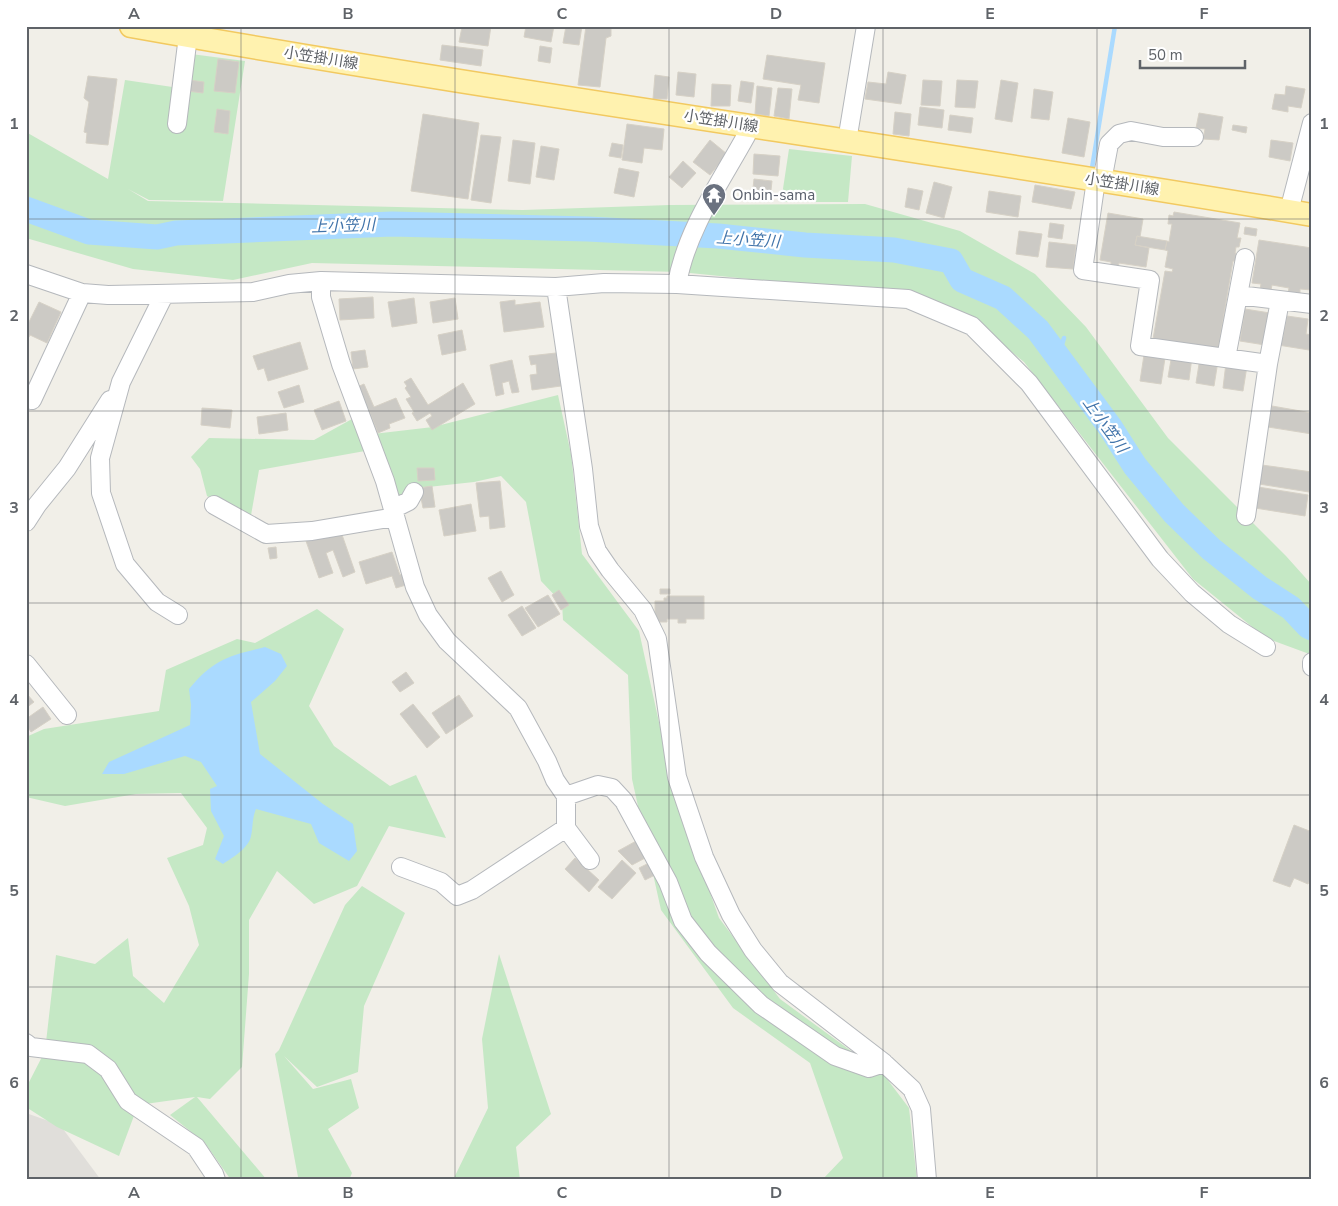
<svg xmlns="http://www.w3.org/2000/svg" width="1338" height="1206" font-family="'Nunito Sans','Noto Sans JP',sans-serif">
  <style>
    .industrial { fill: #e0deda }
    .green { fill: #c5e8c5 }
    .water { fill: #aadaff }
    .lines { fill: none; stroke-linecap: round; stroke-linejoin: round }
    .stream { stroke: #aadaff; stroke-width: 4.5 }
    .river { stroke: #aadaff; stroke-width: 25 }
    .building { fill: #cccac5; stroke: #d6d1c6 }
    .minor-casing { stroke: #b5b8bc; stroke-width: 20 }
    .major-casing { stroke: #f2c960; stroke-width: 25 }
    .minor { stroke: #fff; stroke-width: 18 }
    .major { stroke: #fff2af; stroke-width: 22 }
    .grid { fill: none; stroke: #5f6368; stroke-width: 1; stroke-opacity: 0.55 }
    .labels { text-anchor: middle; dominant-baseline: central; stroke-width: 4.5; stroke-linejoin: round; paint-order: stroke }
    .street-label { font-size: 15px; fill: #5f6368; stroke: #fff }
    .worship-label { font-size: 15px; fill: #5b616d; stroke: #fff; text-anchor: start }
    .water-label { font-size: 16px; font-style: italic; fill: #4174aa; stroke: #fff }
    .neatline { fill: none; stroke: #5f6368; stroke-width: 2 }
    .grid-label { font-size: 16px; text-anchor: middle; font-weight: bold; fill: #5f6368 }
  </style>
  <rect width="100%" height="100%" fill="#f1efe8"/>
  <path class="industrial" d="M26,1113L60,1125L101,1180H26Z"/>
  <path class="green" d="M191,54L245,61L223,201L149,200L128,189L148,201L523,210L670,205L865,204L960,231L1035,274L1086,327L1168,438L1286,556L1312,585V655L1266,638L1193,579L1024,362L973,320L807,285L680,272L312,263L233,280L133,269L26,238V132L108,179L125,80L186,89Z
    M789,149L852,156L848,202H781Z
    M558,395L571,454L582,554L639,631L674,791L719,918L780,999L884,1075L909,1108L917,1180H822L843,1158L810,1063L733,1008L661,910L632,779L628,675L563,620L562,603L541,581L526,502L501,476L474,482L419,488L397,511L373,434L433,427Z
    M352,419L365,451L259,470L250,521L207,496L200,469L191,457L209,438L314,440Z
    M317,609L344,629L309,706L334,746L390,786L416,775L446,838L389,826L357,886L314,904L277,871L249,920V974L242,1067L210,1099L197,1097L267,1180H231L205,1143L170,1115L195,1097L138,1105L119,1156L57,1127L26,1107V1088L45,1051L56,955L95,964L128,938L133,976L164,1003L199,945L189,906L167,858L203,845L207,828L181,793L136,794L65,806L26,797V737L44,729L159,711L166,670L237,639L255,643Z
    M362,886L405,913L364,1006L358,1072L317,1087L284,1056L313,1089L351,1079L359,1108L328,1129L352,1173L349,1180H295L298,1177L275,1054L279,1050L345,905Z
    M499,954L551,1114L516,1147L520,1180H453L488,1108L482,1039Z"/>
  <path class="water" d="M265,647L281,654L287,666L275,681L251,702L260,754L323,804L353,824L357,851L349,861L319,843L311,824L256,809C252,818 253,827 251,836C249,848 232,858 223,864L215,859L224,836L211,811L210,789L217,786L201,762L185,756L124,774H102L109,762L190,725L191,705L189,689C214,659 228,656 265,647Z"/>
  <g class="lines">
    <path class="stream" d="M1092,168L1115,26
      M1058,358L1064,338"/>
    <path class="river" d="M26,209L89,232L157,237L176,233L392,224L588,229L718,236L805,245L894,250L951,261L962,280L1003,298L1038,330L1110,427L1135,466L1174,513L1211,549L1260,588L1291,608L1308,626L1312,628"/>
  </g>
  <path class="building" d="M470,26H491L488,46L459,42L462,27L469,28Z
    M526,26H554L551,42L524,37Z
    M566,26H582L579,45L563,43Z
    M586,26L611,28V36L606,38L600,87L578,85Z
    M442,45L483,50L481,66L440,60Z
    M540,46L552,48L550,63L538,61Z
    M767,55L825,63L819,103L798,100L801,85L763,79Z
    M218,59L239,62L235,93L214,91Z
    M678,72L696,74L694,97L676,95Z
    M888,72L906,75L901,104L865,99L868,82L886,84Z
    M655,75L669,77L667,99H653Z
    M88,76L117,79L108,145L86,143L87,133L84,132L89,102L84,98Z
    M189,80L204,82L203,93L187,91Z
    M923,80L942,81L940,106L921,105Z
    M957,80L978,81L975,108L955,107Z
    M1001,80L1018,83L1012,122L995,119Z
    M741,81L754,83L751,103L738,101Z
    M712,84L731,85L730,106H711Z
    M757,86L772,88L769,116L755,114Z
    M1286,86L1305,89L1301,108L1288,106V112L1272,109L1275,94L1285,95Z
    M778,88L792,89L789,119L774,116Z
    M1034,89L1053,92L1049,120L1031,118Z
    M920,107L944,110L942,128L918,125Z
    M217,109L230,111L228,134L214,132Z
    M895,112L911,114L909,136L893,134Z
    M1199,113L1223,117L1219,140L1203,139L1205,129L1196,128Z
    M423,114L479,123L468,199L411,191Z
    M950,115L973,118L971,133L948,130Z
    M1068,118L1090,122L1084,157L1062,153Z
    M627,124L664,129L662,150L644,148L642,163L622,160Z
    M1233,125L1247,127L1246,133L1232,130Z
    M481,135L501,137L491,203L471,200Z
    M513,140L535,143L530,184L508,181Z
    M710,140L727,154L710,175L693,162Z
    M1271,140L1293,143L1290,161L1269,157Z
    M612,143L623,145L621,158L609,156Z
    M541,146L559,149L554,180L536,177Z
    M754,154L780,156L778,176L753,174Z
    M683,161L696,173L682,188L669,177Z
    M619,168L639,172L634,197L614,193Z
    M754,179L772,181L770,199L752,197Z
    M934,182L952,187L944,218L926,213Z
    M1035,185L1075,192L1071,209L1032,202Z
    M908,188L923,191L919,210L905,207Z
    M989,191L1021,196L1018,217L986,212Z
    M1174,212L1240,223L1237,238H1241L1239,247H1236L1235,253L1239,254L1237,261H1233L1218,349L1153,339L1165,271L1172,272L1173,269L1165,267L1168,251L1165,250L1167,241L1169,242L1172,224H1168L1169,215L1173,216Z
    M1108,213L1143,219L1140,237L1137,236L1135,245L1149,248L1146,267L1119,263L1118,267L1111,265V262L1100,260Z
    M1050,223L1064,225L1062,239L1048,237Z
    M1245,227L1257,229L1256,236L1244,234Z
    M1019,231L1042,234L1038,257L1016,254Z
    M1137,236L1167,241L1165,250L1135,245Z
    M1259,240L1312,248V290L1300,289V295L1288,293L1289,288L1272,285L1271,290L1260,289L1261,284L1252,283Z
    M1049,242L1076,245L1073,269L1046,267Z
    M373,297L374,318L340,320L339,299Z
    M414,298L417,323L392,327L388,302Z
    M455,298L458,319L433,323L430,302Z
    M515,300V305L540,302L544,327L504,332L500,302Z
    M39,302L61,312L47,343L30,335L26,342V328Z
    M1245,309L1270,313L1265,345L1240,341Z
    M1287,316L1308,319L1306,334L1312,335L1309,350L1278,345L1279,337H1283Z
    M462,330L466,350L442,355L438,335Z
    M300,342L308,369L268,381L264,368L258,370L253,356Z
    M365,350L368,367L353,369L351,352Z
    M556,353L561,386L532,390L530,375L537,374L536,364L531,365L529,356Z
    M1172,354L1192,357L1189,380L1168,377Z
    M1144,355L1165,358L1161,384L1140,381Z
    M1200,358L1218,361L1214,386L1196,383Z
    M512,360L519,392L512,393L509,381L502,383L504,394L496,396L490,365Z
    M1226,363L1247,366L1243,391L1223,388Z
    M411,378L428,405L463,383L475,404L432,430L426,420L432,416L430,413L417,421L412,413L414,412L406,399L411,397L405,388L407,386L404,382Z
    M364,384L374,407L396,398L405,418L389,424L390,428L378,433L368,408L364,410L355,388Z
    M299,385L304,402L284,408L278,392Z
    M339,401L346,421L322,430L314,410Z
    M1272,406L1312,413V434L1268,427Z
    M202,408L232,410L230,428L201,425Z
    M286,413L288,430L259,434L257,417Z
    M1262,465L1312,472L1309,492L1259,484Z
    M417,468H434L435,480L418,481Z
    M500,481L505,527L490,529L489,516L480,517L476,483Z
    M432,486L435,507L423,508L419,488Z
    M1258,487L1308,495L1305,516L1255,508Z
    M471,504L476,531L444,536L439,510Z
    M340,529L355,572L343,577L333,550L326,553L333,573L319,578L306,541Z
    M276,547L277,558L270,559L268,548Z
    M392,552L400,575L402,574L406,585L396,588L392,576L366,584L359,562Z
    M501,571L514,595L502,602L488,578Z
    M660,589H670V594H660Z
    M559,590L569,605L561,610L552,595Z
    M548,595L560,614L538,627L525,608Z
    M667,596H704V619H686V623H678V619H667V622H655V601H664V598H667Z
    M522,606L536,628L522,636L508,615Z
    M406,672L414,683L400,692L392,682Z
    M26,693L34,702L26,708Z
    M459,695L473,716L446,734L432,713Z
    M413,704L440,737L427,748L400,714Z
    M43,707L51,719L31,732L26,724V719Z
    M1294,825L1312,832V875L1308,884L1294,878L1290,887L1273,881Z
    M638,840L647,857L632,865L618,851Z
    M575,858L599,880L589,892L565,869Z
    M622,860L636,873L612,899L598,887Z
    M651,862L657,874L645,880L639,868Z"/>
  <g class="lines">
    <g class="minor-casing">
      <path id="minor" d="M177,124L188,36
        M847,141L866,26
        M1096,180L1083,270L1150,280L1140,346L1268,364
        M1102,181L1109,144L1119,134L1131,131L1163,137H1194
        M1289,211L1312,123
        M1245,258L1238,295L1312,304
        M26,274L82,293L108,295L253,292L289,284L321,281L556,287L604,283L677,284L908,299L972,326L1029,383L1160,559L1192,593L1229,624L1266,647
        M321,281V297L341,364L385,481L415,587L428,615L447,641L518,708L547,761L555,780L566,796L598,785L612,788L624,801L668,882L683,921L708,953L761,1005L835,1056L869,1068L884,1063
        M677,284C686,231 720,183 746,136L747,125
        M556,287L583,469L589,526L597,551L610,570L643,610L657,639L677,777L704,857L731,915L753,950L780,983L884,1063L912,1089L921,1109L927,1180
        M164,295L121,382L100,458L101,493L125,564L157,602L178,615
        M1226,358L1238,295
        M32,400L82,293
        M214,505L266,534L312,531L395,517
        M393,509L409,501L414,492
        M1246,516L1268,364L1280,301
        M26,522L37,505L67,468L110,400
        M1312,662V667
        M26,664L67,715
        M566,796V828L590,860
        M401,867L441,882L457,896L472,890L566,828
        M26,1043L31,1047L88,1054L108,1069L128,1101L196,1147L214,1174L216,1180"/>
    </g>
    <g class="major-casing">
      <path id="major" d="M131,26C524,96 919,148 1312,215"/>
    </g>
    <use href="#minor" class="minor"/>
    <use href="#major" class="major"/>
  </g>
  <path class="grid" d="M241,26V1180M455,26V1180M669,26V1180M883,26V1180M1097,26V1180M26,219H1312M26,411H1312M26,603H1312M26,795H1312M26,987H1312"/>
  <defs>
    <g id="temple-pin" transform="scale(1.25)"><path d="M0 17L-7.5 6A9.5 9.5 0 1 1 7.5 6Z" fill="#6b7280" stroke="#fff"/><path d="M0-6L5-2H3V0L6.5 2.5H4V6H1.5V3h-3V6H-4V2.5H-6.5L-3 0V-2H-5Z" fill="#fff"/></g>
  </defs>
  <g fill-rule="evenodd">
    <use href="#temple-pin" x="714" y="195"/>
  </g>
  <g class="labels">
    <g class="street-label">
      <text transform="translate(321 58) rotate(9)">小笠掛川線</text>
      <text transform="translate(721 121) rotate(9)">小笠掛川線</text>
      <text transform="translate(1122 184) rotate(9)">小笠掛川線</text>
    </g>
    <g class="worship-label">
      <text x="732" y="195">Onbin-sama</text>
    </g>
    <g class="water-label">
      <text transform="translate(343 226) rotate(-2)">上小笠川</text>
      <text transform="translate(748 240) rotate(4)">上小笠川</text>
      <text transform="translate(1105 425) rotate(54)">上小笠川</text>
    </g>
  </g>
  <rect width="1338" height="1206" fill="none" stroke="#ffffff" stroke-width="55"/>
  <path d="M1140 60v8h105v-8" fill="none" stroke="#5f6368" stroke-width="2.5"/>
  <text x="1148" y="60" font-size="15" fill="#5f6368" stroke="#ffffff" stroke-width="4" paint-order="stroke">50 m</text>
  <rect x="28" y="28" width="1282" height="1150" class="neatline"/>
  <g class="grid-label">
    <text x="134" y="19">A</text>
    <text x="348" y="19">B</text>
    <text x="562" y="19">C</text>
    <text x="776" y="19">D</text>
    <text x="990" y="19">E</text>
    <text x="1204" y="19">F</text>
    <text x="14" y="129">1</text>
    <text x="1324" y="129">1</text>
    <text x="14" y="321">2</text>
    <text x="1324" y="321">2</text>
    <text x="14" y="513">3</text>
    <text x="1324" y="513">3</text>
    <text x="14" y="705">4</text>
    <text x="1324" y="705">4</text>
    <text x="14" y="896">5</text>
    <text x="1324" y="896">5</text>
    <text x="14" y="1088">6</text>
    <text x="1324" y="1088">6</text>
    <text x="134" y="1198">A</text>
    <text x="348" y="1198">B</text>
    <text x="562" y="1198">C</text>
    <text x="776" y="1198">D</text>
    <text x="990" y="1198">E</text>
    <text x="1204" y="1198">F</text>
  </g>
</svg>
